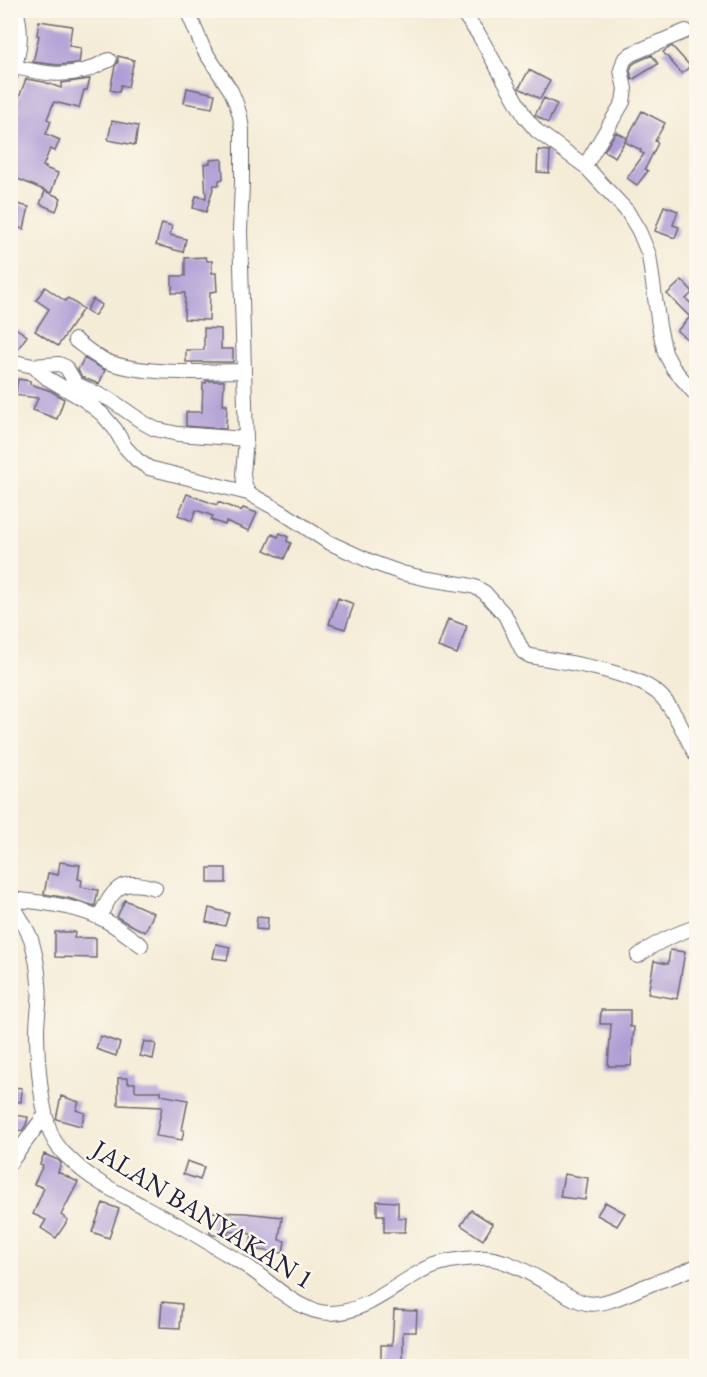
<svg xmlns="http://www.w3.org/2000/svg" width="707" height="1377" font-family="'EB Garamond',serif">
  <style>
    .building { fill: #af9ed6 }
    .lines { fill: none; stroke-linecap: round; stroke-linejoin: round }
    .minor-casing { stroke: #6c6972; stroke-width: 16 }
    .minor { stroke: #fff; stroke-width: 14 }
    .labels { text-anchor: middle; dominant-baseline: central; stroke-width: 5; stroke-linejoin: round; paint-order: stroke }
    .street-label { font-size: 27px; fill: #22223b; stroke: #fbf7ec }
  </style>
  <rect width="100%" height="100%" fill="#fbf7ec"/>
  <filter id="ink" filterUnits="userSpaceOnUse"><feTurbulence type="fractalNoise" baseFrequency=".0167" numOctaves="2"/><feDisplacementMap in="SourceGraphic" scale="12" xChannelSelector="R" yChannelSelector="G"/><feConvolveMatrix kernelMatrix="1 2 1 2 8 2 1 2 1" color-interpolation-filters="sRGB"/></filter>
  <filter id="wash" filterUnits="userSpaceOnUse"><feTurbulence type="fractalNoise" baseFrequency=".008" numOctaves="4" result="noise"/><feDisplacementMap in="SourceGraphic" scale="24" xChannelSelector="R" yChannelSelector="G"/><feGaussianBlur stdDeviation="1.35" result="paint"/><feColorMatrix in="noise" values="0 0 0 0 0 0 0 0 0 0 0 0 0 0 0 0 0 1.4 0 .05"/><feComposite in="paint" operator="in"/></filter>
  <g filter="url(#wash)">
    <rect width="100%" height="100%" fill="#f5ecd7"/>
    <g id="blocks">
      <path class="building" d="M39,21L72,26L69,46L81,48L79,63L58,65L33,62L39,36L37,35Z
        M672,46L690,66L682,74L663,52Z
        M652,55L658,64L632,80L630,70L632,65L636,62Z
        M118,56L134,60L128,87L121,85L119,92L110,90L115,66L118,62Z
        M529,70L550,81L540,99L519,88Z
        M26,79L44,82L61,88L62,83L90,79L87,90H84L79,108L54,102L47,119L51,121L46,134L60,140L55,151L50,149L43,166L46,167L45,168L58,173L51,193L18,179L11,197L10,132L20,107L16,105Z
        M187,88L215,94L212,108L184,103Z
        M544,98L557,104L548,123L535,115Z
        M642,111L665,123L655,141L658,143L645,169L648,171L637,185L627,178L644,154L640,152L641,150L625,142Z
        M112,121L138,126L135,145L108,140Z
        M616,132L627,138L615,157L604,151Z
        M538,150L550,151L549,173L537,172Z
        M222,159L223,179L219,180V185H214L206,212L193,208L196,196L206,198L204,164L210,163V160Z
        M45,191L61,198L56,211L40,204Z
        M10,202L29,207L24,229L10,226Z
        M664,206L678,211L673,225L679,227L675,238L655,231Z
        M162,223L172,226L170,235L186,239L183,252L156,245Z
        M206,257L207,261H212V273H216L217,291L210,292L209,320L184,319L185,293H172V276H185V258Z
        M682,280L693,292L686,299L696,308V336L691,342L677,331L690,317L667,294Z
        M45,287L65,301L68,298L83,309L58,346L35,331L49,309L36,300Z
        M93,299L102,305L94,316L86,310Z
        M10,324L27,336L15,353L10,352Z
        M204,328L221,329V349H233V362H186V350H204Z
        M84,358L105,370L99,384L82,377L78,370Z
        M18,379L30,381V384L51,391L64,399L57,419L33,410L38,398L15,395Z
        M206,381H224L223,405H227L226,429L186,426V412H202L203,383H206Z
        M187,494L217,505L218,502L241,511L243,508L257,513L249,531L226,521L225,525L211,520L213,516L196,510L192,521L178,515Z
        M280,533L288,537L287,541L291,543L284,559L265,550L272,534L278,537Z
        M338,598L354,604L345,629L329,624Z
        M448,619L467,626L457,654L438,647Z
        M60,862L80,865L78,879L82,880L81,887L98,890L95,906L68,898L44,894L48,873L58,875Z
        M208,868H226V883H208Z
        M125,900L154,913L145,932L127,923L117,917Z
        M209,908L229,913L225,926L206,922Z
        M257,917L268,918L267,930L256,929Z
        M55,932H75L74,938H96V958L55,957Z
        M216,944L230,947L227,960L213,958Z
        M670,950L685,952L677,999L648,994L654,961L668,964Z
        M601,1010H630V1027H634L631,1066H608L611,1024H600Z
        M100,1036L120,1043L116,1056L96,1049Z
        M144,1041L156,1044L153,1059L140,1056Z
        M118,1078H128V1083H135V1091H161V1095L188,1100L182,1130H184L182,1140L156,1136L162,1107L118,1105Z
        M10,1087L22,1088L21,1102L10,1101Z
        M61,1096L79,1102L76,1110L85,1113L81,1126L56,1119Z
        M14,1115L28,1117L26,1125L22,1131L12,1129Z
        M44,1154L58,1160L61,1163L58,1172L78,1182L61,1215L68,1220L56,1238L41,1228L46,1220L33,1214L44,1188L34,1184L43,1165L40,1164Z
        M187,1161L204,1167L200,1180L183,1174Z
        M564,1174L588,1178L585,1200L560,1197Z
        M377,1201L398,1202V1218H406L405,1232H384V1215H377Z
        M605,1202L625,1213L617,1226L597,1215Z
        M103,1203L119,1209L109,1238L92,1232Z
        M471,1210L493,1224L483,1240L461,1225Z
        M211,1212L245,1213L282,1217L279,1240L285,1241L283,1253L249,1249L252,1234L228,1231V1235H213L210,1233Z
        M162,1302L182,1304L180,1328L160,1327Z
        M394,1310L417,1311L416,1332H403V1366H381V1345H392Z"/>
    </g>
  </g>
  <g filter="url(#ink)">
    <use href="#blocks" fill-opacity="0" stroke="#6c6972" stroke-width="1.5"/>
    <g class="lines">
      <g class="minor-casing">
        <path id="minor" d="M187,10L204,50L231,91L236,103L240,116L242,130V183L240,231L246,439L243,474L244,482L248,493L282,512L328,542L374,563L402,573L428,579L467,585L475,587L484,592L505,615L523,652L530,656C565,662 636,671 661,696C675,711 686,737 696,755
          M461,10L479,35L525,117L537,131L585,166L627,211L639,231L649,255L659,326L665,353L673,368L696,395
          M15,67C38,72 60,77 83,71C92,69 101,63 109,60
          M10,77C20,57 23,32 16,10
          M585,166L623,102L625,89L621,70L624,60L631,54L686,31
          M75,340C87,349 99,360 114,364C151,375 205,372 244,371
          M10,361L33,366L47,378L83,399L102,414L115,429L125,447L137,460L149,468L248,493
          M33,366L59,364L66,367L76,384L111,400L144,423L155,429L178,434L246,439
          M10,899C39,902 71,905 98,917C113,923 127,935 141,945
          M10,900C17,913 26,926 31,939C35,952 38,969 39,983C41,999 37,1015 37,1031C37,1060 41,1117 55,1142C59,1148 65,1155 71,1160C91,1180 116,1192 141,1205C167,1219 193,1232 217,1248C230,1256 243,1263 255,1272C277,1288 301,1313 330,1313C365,1313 393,1286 422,1271C439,1261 460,1259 479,1258C503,1256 535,1276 555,1288C565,1294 575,1301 586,1303C603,1307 630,1292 646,1286C663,1279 680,1275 696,1266
          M99,917C115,887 120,878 155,888
          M638,956C656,942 675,934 696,927
          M10,1163L45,1115"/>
      </g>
      <use href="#minor" class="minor"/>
    </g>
  </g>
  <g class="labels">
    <g class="street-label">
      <text transform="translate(203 1214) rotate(32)">JALAN BANYAKAN 1</text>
    </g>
  </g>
  <rect width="707" height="1377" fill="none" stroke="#fbf7ec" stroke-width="36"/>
</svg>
